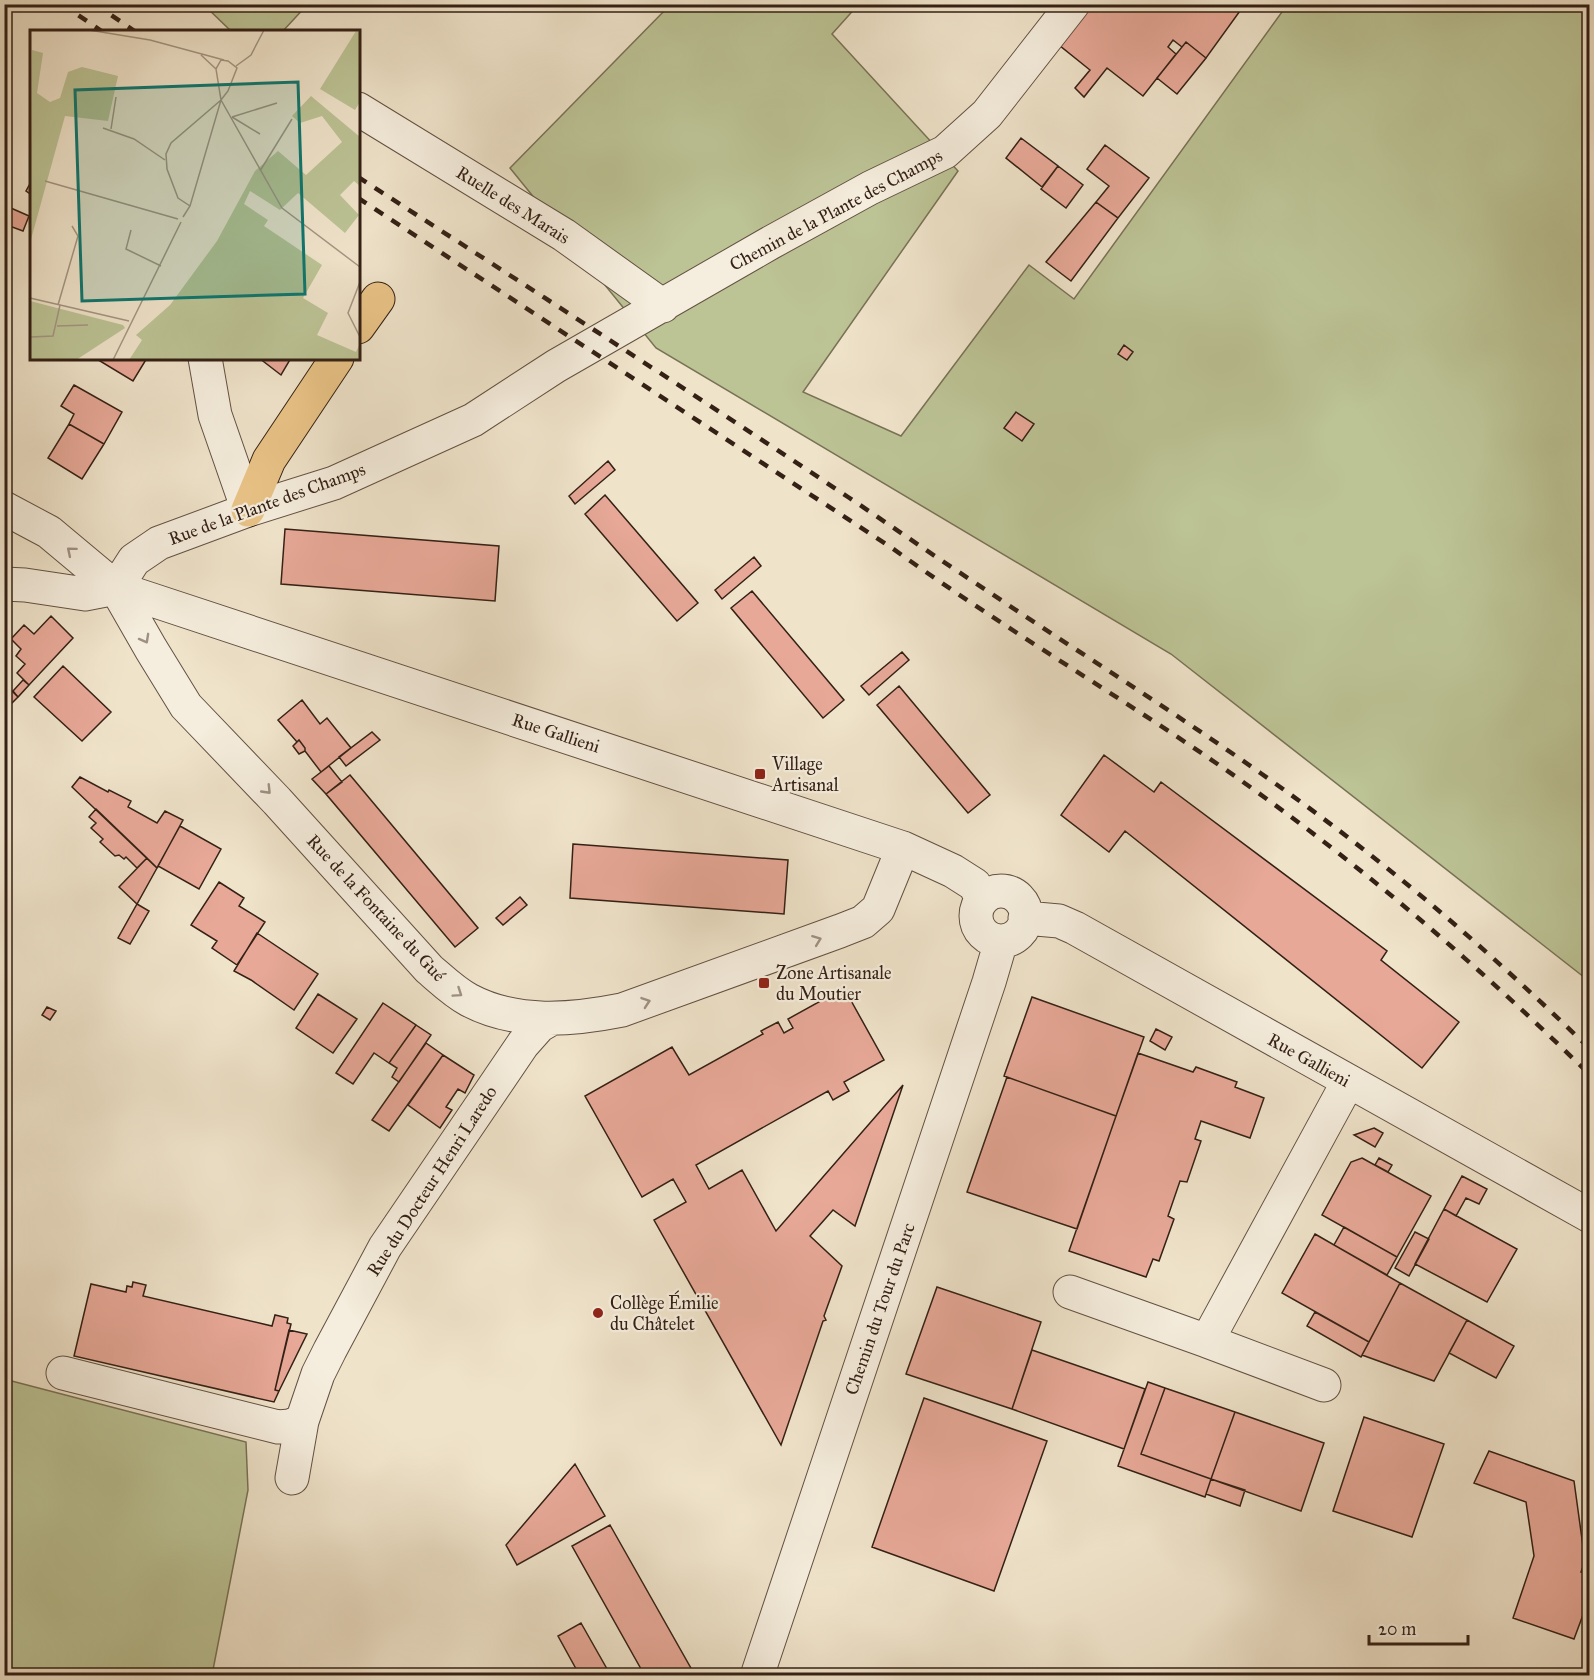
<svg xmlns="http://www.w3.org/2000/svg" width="1594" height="1680" font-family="'IM FELL Great Primer',serif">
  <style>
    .green { fill: #bcc395; stroke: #787255; stroke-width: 1.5 }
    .building { fill: #e7a897; stroke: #342015; stroke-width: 1.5 }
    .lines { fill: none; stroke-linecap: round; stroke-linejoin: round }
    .minor-casing { stroke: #635142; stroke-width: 35 }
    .major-casing { stroke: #342015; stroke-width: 35 }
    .minor { stroke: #f5eddd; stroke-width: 33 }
    .major { stroke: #e8c285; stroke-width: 33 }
    .rail { stroke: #342015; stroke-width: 4.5; stroke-dasharray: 10 10; stroke-linecap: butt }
    .oneway { stroke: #9e9183 }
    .poi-dot { fill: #8f2418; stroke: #f5eddd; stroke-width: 2 }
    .labels { text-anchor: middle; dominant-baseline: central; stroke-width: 4.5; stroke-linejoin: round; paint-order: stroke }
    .street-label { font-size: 18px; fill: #342015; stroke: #f5eddd }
    .poi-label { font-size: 18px; fill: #342015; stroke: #f5eddd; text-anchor: start }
    .inset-road { fill: none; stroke: #a49582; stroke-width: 1.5 }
    .view { fill: #0f766e; fill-opacity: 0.15; stroke: #0f766e; stroke-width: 3 }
    .inset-edge { fill: none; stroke: #342015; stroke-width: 3 }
  </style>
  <rect width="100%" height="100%" fill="#efe3ca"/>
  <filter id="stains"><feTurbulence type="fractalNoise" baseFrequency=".00333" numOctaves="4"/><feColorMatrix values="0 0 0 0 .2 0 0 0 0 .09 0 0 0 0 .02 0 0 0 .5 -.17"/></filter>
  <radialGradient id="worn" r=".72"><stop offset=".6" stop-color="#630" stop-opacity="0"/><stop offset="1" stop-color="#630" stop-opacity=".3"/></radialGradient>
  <path class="green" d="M204,5H307L282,32L231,31Z
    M670,5H858L832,34L958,171L803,392L901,436L1029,265L1074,299L1287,5H1589V981L1171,654L656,348L510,168Z
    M4,1379L246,1442L248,1490L212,1675H5Z"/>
  <path class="building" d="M1088,4H1245L1206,58L1186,42L1182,47L1173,40L1168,47L1176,54L1143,96L1107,68L1084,97L1075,88L1090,70L1059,45Z
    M1186,42L1206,58L1177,94L1157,78Z
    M1021,138L1058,166L1042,187L1006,158Z
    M1105,145L1149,178L1118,218L1096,202L1109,186L1087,169Z
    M1058,166L1083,185L1066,208L1041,189Z
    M32,180V195L26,191Z
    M1096,202L1118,218L1071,281L1046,262Z
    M4,205L29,216L23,231L4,224Z
    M1124,345L1133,352L1127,360L1118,354Z
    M95,358H147L133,381Z
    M259,358H291L281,375Z
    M74,385L122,412L104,444L69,424L74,414L61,406Z
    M1016,412L1034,424L1022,441L1004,428Z
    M69,424L104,444L82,479L48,458Z
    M608,461L615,470L575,504L569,496Z
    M605,495L698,603L677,621L585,514Z
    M285,529L499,546L495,601L281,584Z
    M754,557L761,566L722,599L715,590Z
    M752,591L844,700L823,718L731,608Z
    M51,616L73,638L29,685L17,673L25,664L16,656L21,649L11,639L24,625L34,634Z
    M902,652L909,660L869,695L861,686Z
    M63,666L111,712L82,741L34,697Z
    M23,680L29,685L18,697L13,691Z
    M4,683L18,697L4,711Z
    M899,686L990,795L968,813L877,705Z
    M302,700L320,724L327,718L351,748L321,772L305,751V748L299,740L297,742L278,720Z
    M372,732L380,740L346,766L339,757Z
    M299,740L305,748V751L299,754L293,746Z
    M1104,755L1154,792L1161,782L1387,951L1381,960L1459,1022L1422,1068L1125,831L1109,852L1061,815Z
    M329,766L342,782L326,794L312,779Z
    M350,775L478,928L455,947L326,794Z
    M80,777L108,792L109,790L131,801L128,807L157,823L165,811L183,820L157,868L72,787Z
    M96,809L147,858L137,868L126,857L124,859L119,855L115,856L100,842L103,839L91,828L96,823L89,817Z
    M180,826L221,849L199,889L158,866Z
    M573,844L788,860L784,914L570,898Z
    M147,858L157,868L137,904L119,887Z
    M219,882L244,898L239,906L265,922L237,965L212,948L217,941L191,925Z
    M520,897L527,905L503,925L496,918Z
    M137,904L149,911L130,944L118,938Z
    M257,933L318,974L294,1010L251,980L234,971Z
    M844,988L884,1060L844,1082L849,1091L833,1100L828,1091L696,1165L709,1189L742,1170L776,1231L903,1085L855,1226L833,1210L810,1236L842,1266L824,1316L826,1320L823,1321L781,1445L654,1220L686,1202L673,1179L642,1197L585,1096L672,1047L689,1075L763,1034L761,1031L778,1022L784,1033L793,1028L788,1019Z
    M318,994L357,1019L333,1053L296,1028Z
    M1032,997L1144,1037L1116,1116L1004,1076Z
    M383,1003L416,1025L389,1063L374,1053L353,1084L336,1073Z
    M47,1007L56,1011L50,1020L42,1015Z
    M416,1025L431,1035L399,1082L392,1077L397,1068L389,1063Z
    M1156,1029L1172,1037L1165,1050L1150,1041Z
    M426,1043L443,1055L389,1131L372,1120Z
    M1138,1053L1193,1072L1196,1067L1237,1082L1235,1087L1264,1098L1250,1138L1201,1121L1195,1139L1201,1141L1187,1182L1180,1181L1168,1216L1174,1219L1159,1261L1153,1259L1146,1277L1069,1251Z
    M443,1055L474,1075L465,1093L458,1089L446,1107L452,1110L440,1128L408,1105Z
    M1007,1077L1116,1116L1077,1229L967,1192Z
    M1374,1128L1383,1133L1375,1147L1354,1135Z
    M1362,1158L1431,1196L1397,1257L1322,1215L1351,1162Z
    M1379,1158L1392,1165L1388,1172L1375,1165Z
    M1462,1176L1487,1189L1479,1204L1466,1198L1456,1216L1444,1209Z
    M1444,1209L1517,1249L1487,1302L1415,1264Z
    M1344,1227L1397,1257L1387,1275L1334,1245Z
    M1415,1232L1429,1239L1409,1276L1395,1268Z
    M1315,1234L1400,1283L1369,1342L1282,1293Z
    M133,1282L146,1285L143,1296L272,1326L275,1315L288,1318L287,1323L291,1324L275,1390L279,1391L274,1402L74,1356L91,1284L126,1292L127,1286L132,1287Z
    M1400,1283L1467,1320L1434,1381L1362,1355Z
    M937,1287L1041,1322L1012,1409L906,1374Z
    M1315,1312L1369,1342L1361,1357L1307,1326Z
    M1467,1320L1514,1346L1496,1378L1449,1353Z
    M289,1330L307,1334L279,1391L275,1390Z
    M1032,1350L1145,1389L1124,1449L1012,1409Z
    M1148,1382L1165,1388L1141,1454L1211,1479L1205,1497L1118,1466Z
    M1165,1388L1235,1412L1211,1479L1141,1454Z
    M924,1398L1047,1441L994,1591L872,1547Z
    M1235,1412L1324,1443L1301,1511L1211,1479Z
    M1364,1417L1444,1444L1412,1537L1333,1511Z
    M1489,1451L1574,1481L1585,1561L1581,1572L1590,1575V1596L1574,1639L1513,1618L1534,1556L1526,1502L1474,1483Z
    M575,1464L605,1516L517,1565L506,1545Z
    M1211,1479L1245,1490L1240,1506L1206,1494Z
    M610,1525L692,1670L682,1676H645L572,1546Z
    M581,1623L611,1676H580L558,1636Z"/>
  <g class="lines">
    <g class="minor-casing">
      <path id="minor" d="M358,109L564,235L663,306
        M205,358L215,415L248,510
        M4,508L49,532L116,588L903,848L953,871L975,885L982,900
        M4,584L25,585L85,594L116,588
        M116,588L134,560L159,543L248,510L334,483L473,420L556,366L770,243L870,188L945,152L987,114L1073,4
        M116,588L151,649L186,706L277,801L429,969C442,980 454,992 469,1000C516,1025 572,1020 622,1010L840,931L863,922L878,909L903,848
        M976 916a25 25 0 1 1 50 0a25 25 0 1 1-50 0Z
        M1025,918L1059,921L1075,928L1590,1216
        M1070,1292L1207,1341L1348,1082
        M1207,1341L1324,1385
        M63,1373L278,1427L290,1426L302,1421
        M292,1478L302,1421L318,1374L330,1350L385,1247L523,1044L539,1026L551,1019
        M757,1676L989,982L1001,941"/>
    </g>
    <g class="major-casing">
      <path id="major" d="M358,327L378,299
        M248,510L269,460L337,358"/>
    </g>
    <use href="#minor" class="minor"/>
    <use href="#major" class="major"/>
    <path class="rail" d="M62,4L103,32
      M95,4L136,32
      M358,177C522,283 686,389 848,497C890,525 931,554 974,582C1106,671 1243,754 1368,853C1446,914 1519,980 1590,1049
      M358,198L892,548C989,618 1091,679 1191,746C1334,842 1467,954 1590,1075"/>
  </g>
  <defs><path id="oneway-chevron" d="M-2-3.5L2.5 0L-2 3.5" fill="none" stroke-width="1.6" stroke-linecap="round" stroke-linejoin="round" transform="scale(1.5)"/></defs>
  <g class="oneway">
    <use href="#oneway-chevron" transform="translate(71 551) rotate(-140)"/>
    <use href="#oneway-chevron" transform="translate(145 639) rotate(61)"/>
    <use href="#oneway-chevron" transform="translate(267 790) rotate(46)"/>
    <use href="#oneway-chevron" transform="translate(817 940) rotate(-21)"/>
    <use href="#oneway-chevron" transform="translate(458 993) rotate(34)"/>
    <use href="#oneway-chevron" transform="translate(646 1002) rotate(-19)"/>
  </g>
  <g class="poi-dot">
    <rect x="754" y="768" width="12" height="12" rx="3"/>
    <rect x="758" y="977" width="12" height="12" rx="3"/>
    <circle cx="598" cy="1313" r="6"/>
  </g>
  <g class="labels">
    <g class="street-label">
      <text transform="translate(513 205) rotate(32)">Ruelle des Marais</text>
      <text transform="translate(836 210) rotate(-28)">Chemin de la Plante des Champs</text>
      <text transform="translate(267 504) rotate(-20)">Rue de la Plante des Champs</text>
      <text transform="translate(556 733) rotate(18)">Rue Gallieni</text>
      <text transform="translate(376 908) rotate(47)">Rue de la Fontaine du Gué</text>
      <text transform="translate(1309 1060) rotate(29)">Rue Gallieni</text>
      <text transform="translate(432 1181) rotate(-57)">Rue du Docteur Henri Laredo</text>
      <text transform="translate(880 1309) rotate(-71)">Chemin du Tour du Parc</text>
    </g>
    <g class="poi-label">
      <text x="772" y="764">Village<tspan x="772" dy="21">Artisanal</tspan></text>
      <text x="776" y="973">Zone Artisanale<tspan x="776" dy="21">du Moutier</tspan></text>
      <text x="610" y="1303">Collège Émilie<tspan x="610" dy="21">du Châtelet</tspan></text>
    </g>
  </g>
  <g transform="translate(30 30)">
    <rect width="330" height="330" fill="#efe3ca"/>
    <path d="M326,1L330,3V72L325,80L290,59ZM2,20L13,23L7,63L20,72L30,68L38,42L52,37L88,46L78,91L35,86L0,213ZM281,66L330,107V156L324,151L310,165L329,185L315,203L268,163L250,180L220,161L214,174L238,190L234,196L292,235L273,268L298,283L287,305L326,322L330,313V330H99L112,310L106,305L140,275L187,211L225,141L248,121L276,145L312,112L292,86L270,93L262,86ZM0,271L93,295L95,298L46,330H0Z" fill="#bcc395"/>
    <path class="inset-road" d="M59,0L120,10L194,30M171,25L186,39M206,36L221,25L234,0M191,70L252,178L330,237M202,87L247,73M202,87L230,104M73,98L104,109L135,130M81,99L86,67M230,141L262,89M15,151L148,189M153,187L160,176L191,70L186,39L191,30L198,31L207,38L198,61L191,70L141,113L136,124L137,139L148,168L160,176M101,200L96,219L131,236M330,252L318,283L330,307M0,268L99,291M28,275L48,206L42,196M27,296L58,295M1,307L23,306L30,275M83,330L151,192"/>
    <path class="view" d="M268,52L275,264L52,271L45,60Z"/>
    <rect width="330" height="330" class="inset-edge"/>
  </g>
  <rect width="1594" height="1680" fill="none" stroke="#efe3ca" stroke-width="24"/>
  <rect x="6" y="6" width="1582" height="1668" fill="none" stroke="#342015" stroke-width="3"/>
  <rect x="12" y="12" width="1570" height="1656" fill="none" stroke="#342015" stroke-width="1.5"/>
  <path d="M1369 1635v9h99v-9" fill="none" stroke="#342015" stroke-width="3"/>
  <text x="1378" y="1635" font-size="18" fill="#342015" stroke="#f5eddd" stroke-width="4.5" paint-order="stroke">20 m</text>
  <rect width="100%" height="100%" filter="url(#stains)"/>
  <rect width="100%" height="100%" fill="url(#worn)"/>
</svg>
